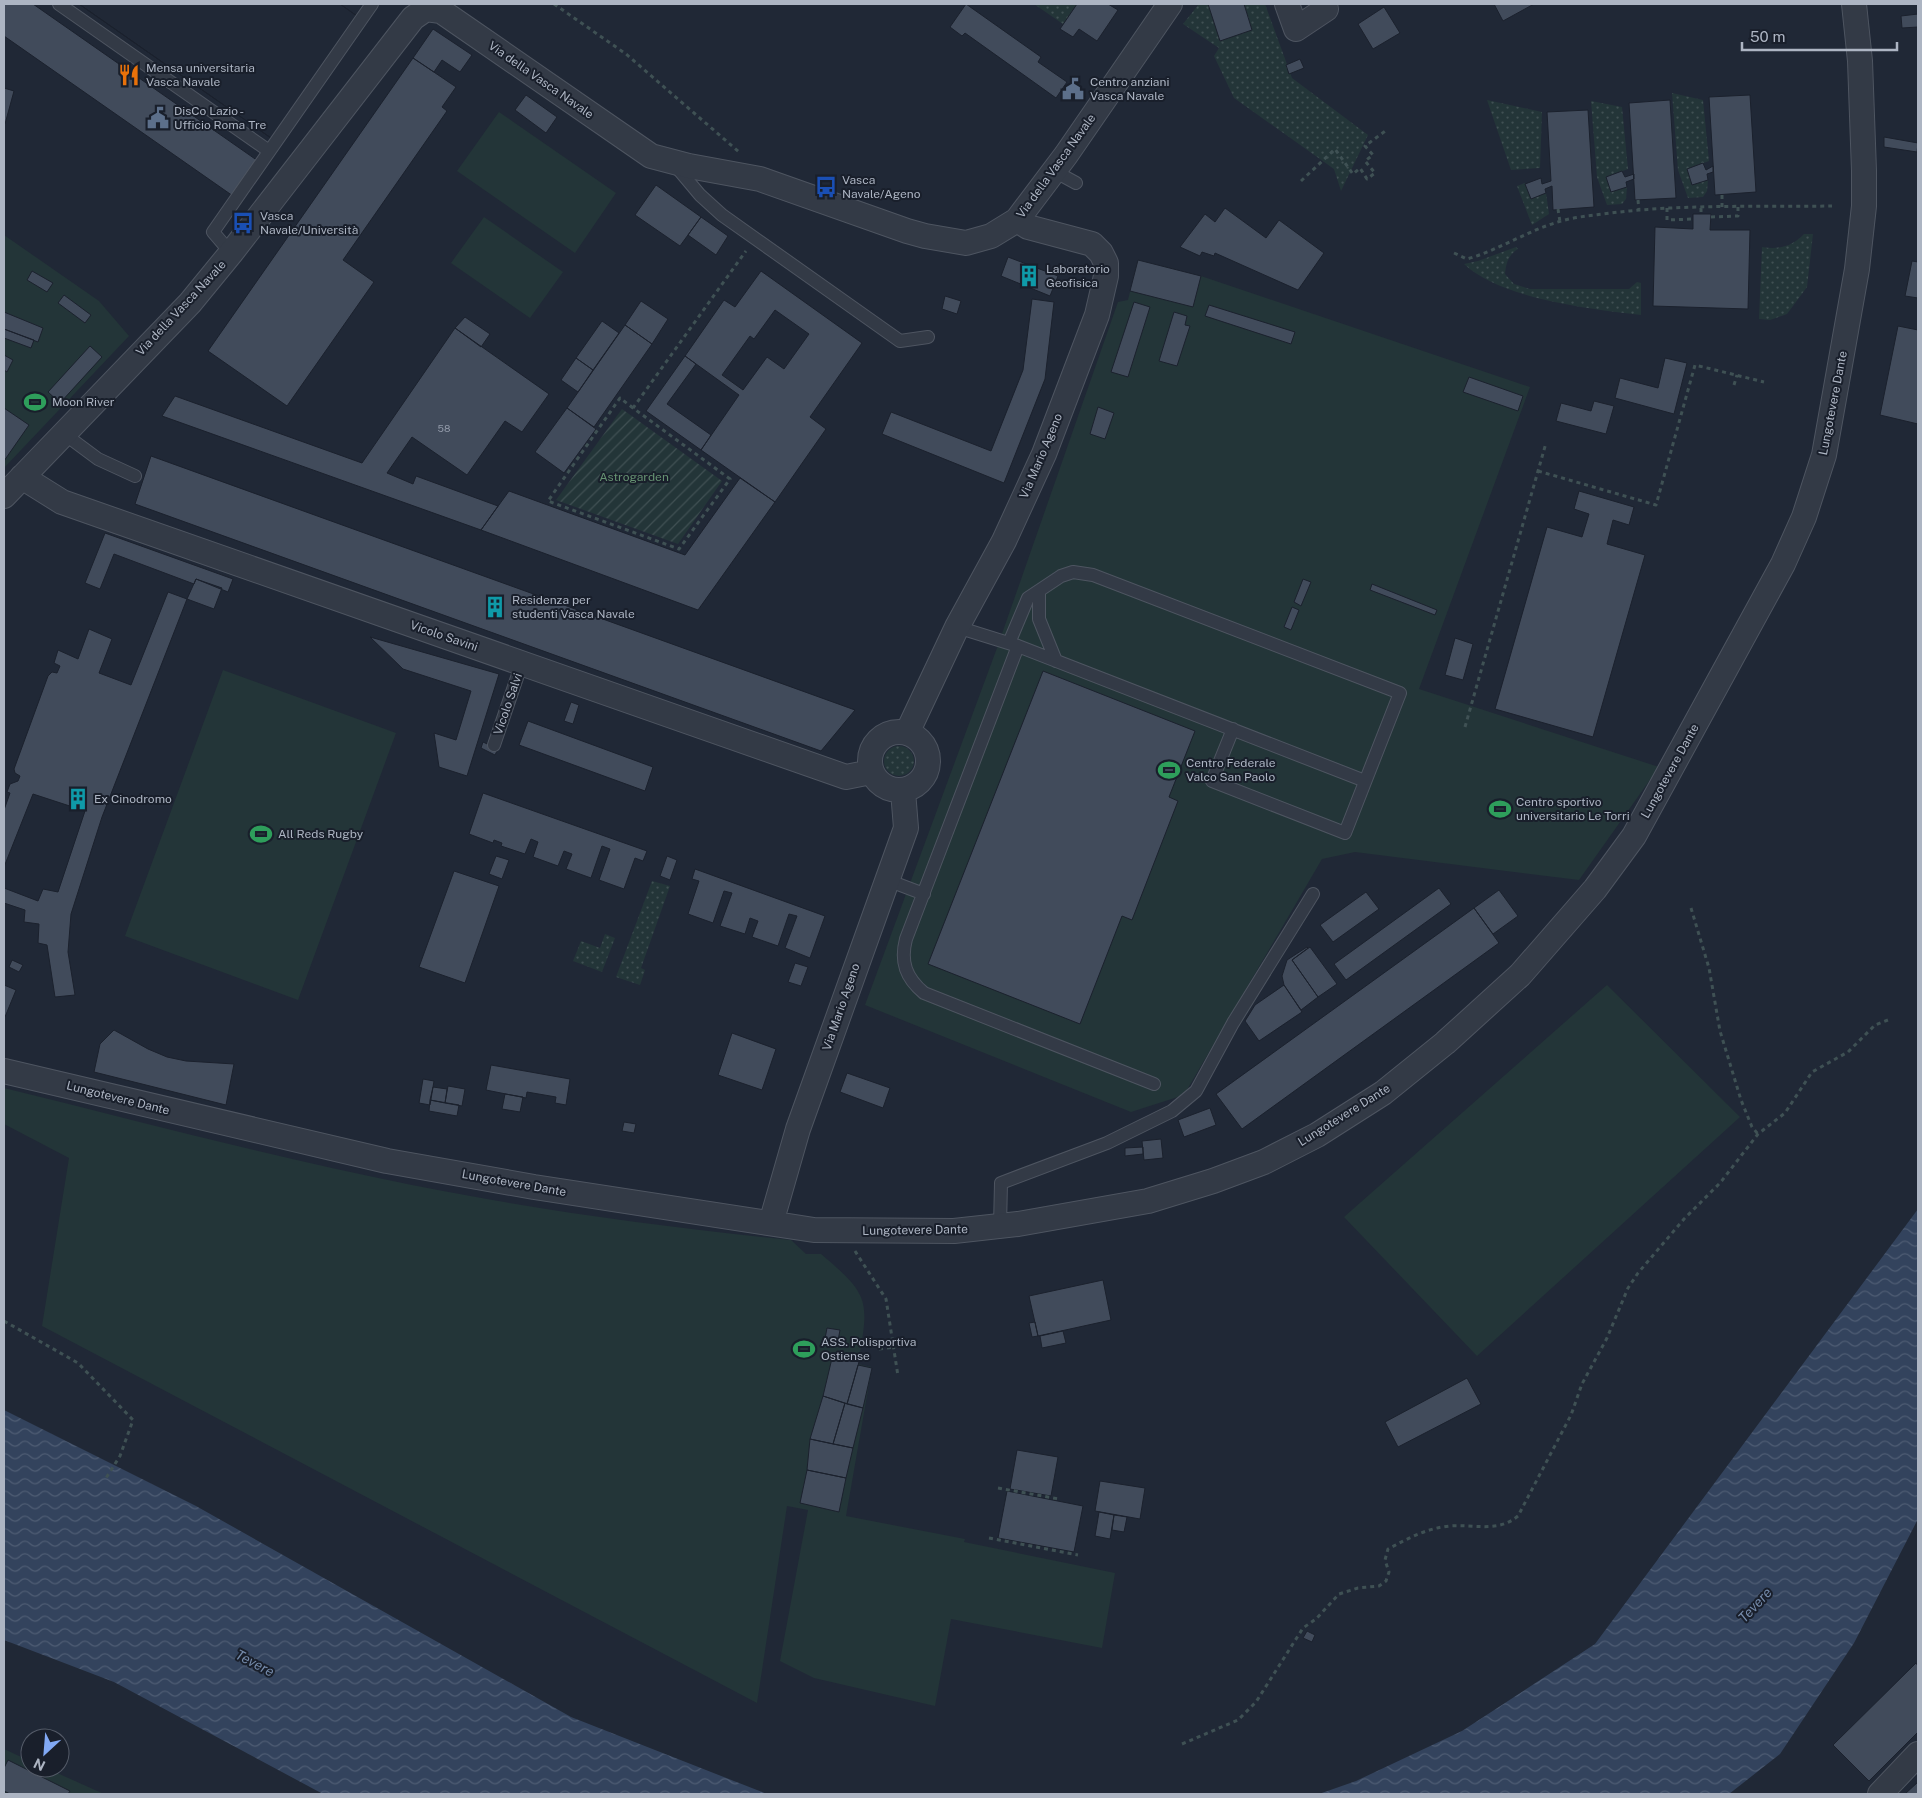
<svg xmlns="http://www.w3.org/2000/svg" width="1922" height="1798" font-family="'Public Sans',sans-serif">
  <style>
    .grass { fill: url(#grass-dots) }
    .garden { fill: url(#garden-furrows) }
    .pitch { fill: #233538 }
    .water { fill: url(#water-waves) }
    .building { fill: #414b5b; stroke: #1b212d; fill-rule: evenodd }
    .lines { fill: none; stroke-linecap: round; stroke-linejoin: round }
    .service-casing { stroke: #4e5561; stroke-width: 14 }
    .minor-casing { stroke: #4e5561; stroke-width: 26 }
    .path { stroke: #3f5154; stroke-width: 3; stroke-dasharray: 4 4; stroke-linecap: butt }
    .service { stroke: #333a46; stroke-width: 12 }
    .minor { stroke: #333a46; stroke-width: 24 }
    .labels { text-anchor: middle; dominant-baseline: central; stroke-width: 4; stroke-linejoin: round; paint-order: stroke }
    .number-label { font-size: 10px; fill: #929aa9 }
    .poi-label { font-size: 12px; fill: #adb5c3; stroke: #191f2b; text-anchor: start }
    .street-label { font-size: 12px; fill: #adb5c3; stroke: #191f2b }
    .park-label { font-size: 12px; fill: #669372; stroke: #191f2b }
    .water-label { font-size: 14px; font-style: italic; fill: #758bab; stroke: #191f2b }
  </style>
  <defs>
    <pattern id="grass-dots" width="8" height="8" patternUnits="userSpaceOnUse" patternTransform="scale(1.25)"><rect width="8" height="8" fill="#233538"/><path d="M2 2h.1M6 6h.1" fill="none" stroke="#405053" stroke-width="1.8" stroke-linecap="round"/></pattern>
    <pattern id="garden-furrows" width="10" height="10" patternUnits="userSpaceOnUse" patternTransform="scale(1.25)"><rect width="10" height="10" fill="#233538"/><path d="M-1 1l2-2M0 10L10 0M9 11l2-2" fill="none" stroke="#405053"/></pattern>
    <pattern id="water-waves" width="16" height="10" patternUnits="userSpaceOnUse" patternTransform="scale(1.25)"><rect width="16" height="10" fill="#33435d"/><path d="M0 5q4-4 8 0t8 0" fill="none" stroke="#4e5c73"/></pattern>
  </defs>
  <rect width="100%" height="100%" fill="#202836"/>
  <path class="grass" d="M1034,4H1077L1063,24Z
    M1199,4H1265L1292,78L1368,135L1341,191L1334,169L1234,98L1214,56L1219,48L1183,24Z
    M1672,93L1703,100L1709,161L1687,169L1692,185L1708,180L1707,191L1703,197L1688,198L1678,170Z
    M1487,100L1542,112L1540,168L1511,170Z
    M1591,101L1622,107L1628,169L1606,177L1611,192L1627,187L1626,199L1622,204L1607,205L1597,177Z
    M1525,183L1531,199L1546,193L1549,214L1532,225L1517,186Z
    M1804,234H1813L1807,287L1787,314L1770,320L1759,319L1762,247C1779,250 1793,246 1804,234Z
    M1516,247L1518,249C1508,255 1506,264 1505,274L1514,284L1530,289H1629L1637,282L1641,283V315C1591,309 1501,299 1464,264L1478,261Z
    M884 761a15 15 0 1 1 30 0a15 15 0 1 1-30 0Z
    M652,881L670,886L641,968L645,970L640,985L616,977Z
    M605,934L615,938L602,972L573,961L581,941L600,948Z"/>
  <path class="garden" d="M622,409L722,481L678,544L556,500Z"/>
  <path class="pitch" d="M499,112L616,193L575,253L457,171Z
    M484,217L563,272L530,318L451,263Z
    M4,235L99,301L129,336L4,468Z
    M1138,260L1201,276L1530,387L1419,689L1659,767L1579,880L1355,852L1322,859L1184,1095L1131,1112L865,1005L997,648L1118,302L1128,300Z
    M223,670L396,733L298,1000L125,936Z
    M1607,985L1740,1117L1477,1356L1344,1217Z
    M4,1088C139,1121 275,1158 412,1185C537,1210 664,1227 791,1240L806,1254H821C871,1296 869,1301 858,1364L872,1367L846,1516L965,1539L964,1542L1115,1573L1102,1648L951,1619L935,1706L814,1678L780,1661L808,1510L787,1506L757,1703L42,1326L69,1158L4,1124Z
    M4,1749L30,1761V1768H46L104,1794H4Z"/>
  <path class="water" d="M1918,1209V1519L1854,1643L1780,1754L1729,1794H1319L1356,1781L1462,1731L1595,1644Z
    M4,1410L196,1506L571,1717L767,1794H323L114,1682L4,1640Z"/>
  <path class="building" d="M4,4H33L258,161L233,196L4,36Z
    M79,4H340L357,16L271,138Z
    M79,4H340L357,16L271,138Z
    M966,4L1041,57L1038,62L1067,82L1056,98L965,33L962,36L950,27Z
    M1077,4H1108L1118,10L1097,41L1079,29L1073,37L1060,29Z
    M1208,4H1244L1252,30L1220,41Z
    M1494,4H1534L1503,21Z
    M1384,7L1400,33L1373,49L1358,24Z
    M1918,14V27L1902,28L1901,16Z
    M433,29L472,55L460,72L442,60L434,72L413,58Z
    M413,58L456,87L442,107L447,111L343,260L374,282L287,406L208,351Z
    M1300,59L1304,68L1289,74L1286,65Z
    M4,88L14,91L5,124H4Z
    M526,95L557,117L546,133L515,110Z
    M1750,95L1756,192L1715,195L1709,97Z
    M1670,100L1676,198L1635,200L1629,103Z
    M1588,110L1594,207L1553,210L1552,186L1545,189L1546,193L1531,199L1525,184L1541,178L1542,184L1551,181L1547,112Z
    M1884,137L1918,143L1917,152L1884,147Z
    M1703,163L1706,170L1713,166V172L1707,174L1708,180L1692,185L1687,169Z
    M1622,171L1625,177L1634,174V179L1626,182L1627,187L1611,192L1606,177Z
    M656,185L701,217L680,246L635,215Z
    M1225,208L1266,238L1279,220L1324,253L1298,290L1215,253L1214,256L1202,252L1200,256L1180,247L1205,214L1215,222Z
    M1693,214H1711L1710,230H1750L1748,309L1653,306L1655,227L1693,229Z
    M701,217L728,236L716,255L688,235Z
    M1008,257L1058,276L1050,296L1001,276Z
    M1138,260L1201,276L1193,307L1130,291Z
    M1912,261L1918,262V298L1905,296Z
    M32,271L53,283L47,292L27,280Z
    M761,271L862,343L810,417L826,429L775,502L701,450L739,395L685,356L724,300L735,307ZM775,310L809,334L784,369L767,357L743,390L722,375L750,336L754,339Z
    M64,295L91,315L85,323L58,303Z
    M945,296L961,301L957,314L942,309Z
    M1032,299L1054,302L1045,379L1004,483L882,434L891,412L991,451L1023,370Z
    M641,301L668,319L652,344L625,325Z
    M1134,302L1150,307L1128,377L1111,372Z
    M1209,305L1295,332L1291,344L1205,316Z
    M4,312L43,328L38,342L4,329Z
    M1174,312L1187,316L1185,325L1190,326L1177,366L1159,361Z
    M465,317L490,334L481,347L455,328Z
    M602,321L619,333L593,370L576,358Z
    M625,325L652,344L594,427L567,408Z
    M1898,326L1918,330V424L1880,415Z
    M455,328L549,394L522,432L505,421L467,475L412,437L387,473L413,484L416,476L498,506L481,530L162,416L175,396L362,463Z
    M4,329L34,340L31,348L4,338Z
    M90,346L102,357L60,403L48,392Z
    M4,355L13,360L7,372L4,370Z
    M685,356L696,364L667,404L711,435L701,450L646,411Z
    M576,358L593,370L578,392L561,380Z
    M1665,358L1687,363L1674,414L1615,398L1620,378L1658,388Z
    M1469,377L1523,396L1518,411L1463,392Z
    M1594,401L1614,406L1606,434L1556,421L1561,403L1591,411Z
    M1098,407L1114,413L1105,439L1090,434Z
    M4,408L29,425L4,461Z
    M567,408L596,429L564,473L535,452Z
    M151,456L855,710L821,751L135,504Z
    M740,478L775,502L698,610L481,530L509,491L685,555Z
    M1579,491L1634,507L1629,525L1613,520L1607,544L1645,555L1593,737L1495,709L1547,527L1582,537L1589,514L1574,509Z
    M105,533L233,579L228,592L196,579L194,584L114,554L100,589L85,583Z
    M196,579L222,588L214,609L187,599Z
    M1303,579L1311,582L1301,606L1294,602Z
    M1372,584L1437,610L1435,615L1370,590Z
    M168,592L187,599L102,817L71,914L68,952L75,995L55,997L47,945L38,943L39,924L24,922L25,910L4,903V888L38,901L43,889L58,892L85,811L33,794L4,867V810L10,793L7,792L10,784L18,781L20,776L15,773L14,769L48,676L52,672L57,673L60,666L54,663L58,650L78,659L89,629L112,639L99,673L131,685Z
    M1292,607L1299,610L1291,630L1284,627Z
    M370,637L499,674L467,776L439,767L434,733L456,740L471,691L403,669Z
    M1455,638L1473,644L1463,680L1445,675Z
    M1043,671L1195,731L1169,797L1178,801L1132,920L1122,916L1080,1024L928,964Z
    M571,702L579,705L573,724L564,721Z
    M528,721L653,767L645,791L519,745Z
    M483,742L498,749L495,755L481,748Z
    M483,793L647,851L643,861L635,858L624,889L599,880L610,849L602,846L591,878L566,869L572,854L564,851L558,866L533,857L538,842L531,839L525,854L501,846L502,843L494,840L493,843L469,834Z
    M496,856L509,860L502,879L489,874Z
    M667,856L677,860L670,880L660,876Z
    M695,869L825,916L810,958L785,948L797,916L789,914L778,946L752,937L758,921L750,918L745,934L720,926L732,893L724,891L713,923L688,914L699,881L692,879Z
    M454,871L499,886L465,983L419,967Z
    M1439,888L1451,904L1346,980L1334,964Z
    M1499,890L1518,916L1493,934L1474,908Z
    M1366,892L1379,909L1333,942L1320,925Z
    M1474,908L1499,943L1242,1129L1216,1094Z
    M1307,947L1308,948L1292,960L1318,997L1301,1010L1284,985L1282,976L1287,960Z
    M1310,947L1337,984L1318,997L1292,960Z
    M12,960L23,965L19,972L9,967Z
    M795,963L808,967L801,986L788,982Z
    M4,985L16,990L5,1017L4,1016Z
    M1284,985L1302,1012L1259,1041L1245,1021L1255,1005Z
    M114,1030L148,1049L167,1057L186,1061L234,1064L226,1105L94,1072L100,1044Z
    M732,1033L776,1049L762,1090L718,1075Z
    M491,1065L570,1079L566,1105L555,1103L556,1097L527,1092L526,1098L486,1090Z
    M847,1073L890,1088L883,1108L840,1092Z
    M423,1079L434,1081L430,1105L419,1103Z
    M448,1086L465,1089L462,1106L445,1103Z
    M433,1087L447,1089L445,1103L430,1100Z
    M505,1094L523,1097L520,1112L502,1109Z
    M430,1100L459,1105L457,1116L429,1111Z
    M1210,1108L1216,1125L1184,1137L1178,1120Z
    M624,1122L636,1124L634,1133L622,1131Z
    M1161,1139L1163,1158L1144,1160L1142,1141Z
    M1143,1147V1154L1125,1156V1148Z
    M1103,1280L1111,1320L1038,1336L1029,1296Z
    M1035,1322L1038,1336L1032,1337L1029,1323Z
    M827,1328L840,1330L837,1346L824,1344Z
    M1063,1331L1066,1343L1042,1348L1040,1336Z
    M833,1354L859,1362L847,1404L823,1396Z
    M858,1365L872,1368L863,1408L847,1404Z
    M1467,1378L1481,1404L1398,1447L1385,1422Z
    M823,1396L845,1403L833,1444L810,1439Z
    M845,1403L863,1408L853,1448L833,1444Z
    M810,1439L853,1448L846,1478L807,1470Z
    M1017,1450L1058,1457L1051,1496L1010,1489Z
    M807,1470L846,1478L839,1512L800,1503Z
    M1100,1481L1145,1488L1140,1519L1095,1511Z
    M1007,1491L1083,1506L1074,1552L998,1538Z
    M1099,1512L1114,1515L1110,1539L1095,1536Z
    M1114,1515L1127,1517L1124,1532L1112,1530Z
    M1307,1631L1315,1635L1312,1642L1303,1638Z
    M1916,1663L1918,1666V1732L1869,1781L1833,1745Z
    M8,1760L70,1791L68,1794H10L4,1791V1768Z
    M1918,1782V1794H1905Z"/>
  <g class="lines">
    <g class="service-casing">
      <path id="service" d="M59,4L269,151
        M674,164L700,195L722,215L900,341L928,337
        M1054,171L1076,183
        M231,253L213,232L372,4
        M63,433L98,459L135,476
        M1039,593V619L1056,661
        M957,627L1018,646L1365,781
        M1009,643L1028,598L1061,576L1073,572L1093,575L1400,693L1345,833L1212,781L1233,729
        M1018,646L906,939C900,962 906,978 924,993L1154,1084
        M494,745L522,663
        M887,880L924,894
        M1000,1226L1001,1183L1107,1143L1172,1111L1196,1091L1233,1023L1313,894"/>
    </g>
    <g class="minor-casing">
      <path id="minor" d="M1287,4L1296,29L1326,9L1323,4
        M22,477L62,502L846,777L871,772
        M4,496L190,303L231,253L413,18L426,9L441,11L651,156L689,166L760,179L907,231L925,236L966,243L991,236L1017,220L1066,155L1170,4
        M870 761a29 29 0 1 1 58 0a29 29 0 1 1-58 0Z
        M907,733L957,627L1004,541L1044,454L1097,315L1106,276V263L1101,253L1092,244L1028,227L1017,220
        M4,1071L387,1161L534,1187L814,1230L954,1231L1018,1224L1148,1201L1213,1181L1264,1162L1317,1135L1383,1093L1445,1043L1520,975L1595,889L1634,836L1783,564L1804,517L1824,455L1857,269L1864,206V171L1860,61L1854,4
        M771,1223L798,1129L906,828L903,791
        M1880,1794L1918,1754"/>
    </g>
    <path class="path" d="M554,4L626,54L739,152
      M1301,181L1335,149L1353,174L1360,168L1367,179L1375,173L1365,161L1373,155L1365,146L1388,129
      M1722,195V207
      M1638,200L1639,210
      M1667,208V220L1693,219
      M1701,208V214
      M1558,209L1560,222
      M1711,217L1738,216V207
      M1454,253L1467,259C1502,249 1533,227 1569,219C1583,216 1597,215 1611,213C1684,204 1758,207 1832,206
      M1734,385L1737,375
      M633,408L620,398L548,501L679,549L730,479L633,408L746,251
      M1538,471L1656,505L1695,365L1764,382
      M1465,727L1546,443
      M1691,908L1709,968L1720,1031L1741,1100L1752,1127L1758,1134
      M855,1251L886,1299L898,1376
      M4,1321L78,1363L133,1420L120,1456L106,1478
      M879,1349L894,1347
      M998,1488L1059,1499
      M989,1538L1078,1555
      M1182,1744L1238,1720L1256,1702L1303,1628L1316,1619L1339,1594L1358,1588L1379,1586L1386,1581L1389,1572L1385,1560L1388,1549C1409,1538 1427,1528 1450,1526C1475,1524 1498,1533 1518,1516L1571,1415L1582,1384L1607,1338L1628,1288L1638,1273L1684,1219L1720,1183L1758,1134L1785,1113L1812,1072L1848,1052L1875,1025L1888,1020"/>
    <use href="#service" class="service"/>
    <use href="#minor" class="minor"/>
  </g>
  <defs>
    <g id="restaurant-bare" transform="scale(1.725)"><path d="M-5-6h1v4h1v-4h1v4h1v-4h1v5L-1.5 .5V6h-2V.5L-5-1ZM5-6V6H3V1.5H1.5Q1.5-4 5-6Z" fill="#e8710a" stroke="#191f2b" stroke-width="2.5" paint-order="stroke"/></g>
    <g id="civic-bare" transform="scale(1.725)"><path d="M-.6-6.5H3V-4.5H.6V-3L4-1V1h2V6H-6V1h2V-1L-.6-3ZM-1.2 2.5V6h2.4V2.5Z" fill="#5c6f8a" stroke="#191f2b" stroke-width="2.5" paint-order="stroke"/></g>
    <g id="bus-bare" transform="scale(1.725)"><path d="M-5-6H5V4H4V6H2V4H-2V6H-4V4H-5ZM-3.5-4V0h7V-4ZM-3.5 1.2v1.5H-2V1.2ZM2 1.2v1.5H3.5V1.2Z" fill="#1a4fb4" stroke="#191f2b" stroke-width="2.5" paint-order="stroke"/></g>
    <g id="building-bare" transform="scale(1.725)"><path d="M-4-6H4V6H1V3H-1V6H-4ZM-2.5-4.3h1.7v1.8h-1.7ZM.8-4.3h1.7v1.8H.8ZM-2.5-1h1.7V.8h-1.7ZM.8-1h1.7V.8H.8Z" fill="#0f9aa8" stroke="#191f2b" stroke-width="2.5" paint-order="stroke"/></g>
    <g id="stadium-bare" transform="scale(1.725)"><path d="M0-5a6.5 5 0 1 0 0 10a6.5 5 0 1 0 0-10ZM-3.5-1.8h7v3.6h-7Z" fill="#2e9e5b" stroke="#191f2b" stroke-width="2.5" paint-order="stroke"/></g>
  </defs>
  <g fill-rule="evenodd">
    <use href="#restaurant-bare" x="129" y="75"/>
    <use href="#civic-bare" x="1073" y="89"/>
    <use href="#civic-bare" x="158" y="118"/>
    <use href="#bus-bare" x="826" y="187"/>
    <use href="#bus-bare" x="243" y="223"/>
    <use href="#building-bare" x="1029" y="276"/>
    <use href="#stadium-bare" x="35" y="402"/>
    <use href="#building-bare" x="495" y="607"/>
    <use href="#stadium-bare" x="1169" y="770"/>
    <use href="#building-bare" x="78" y="799"/>
    <use href="#stadium-bare" x="1500" y="809"/>
    <use href="#stadium-bare" x="261" y="834"/>
    <use href="#stadium-bare" x="804" y="1349"/>
  </g>
  <g class="labels">
    <g class="number-label">
      <text x="444" y="428">58</text>
    </g>
    <g class="poi-label">
      <text x="146" y="68">Mensa universitaria<tspan x="146" dy="14">Vasca Navale</tspan></text>
      <text x="1090" y="82">Centro anziani<tspan x="1090" dy="14">Vasca Navale</tspan></text>
      <text x="174" y="111">DisCo Lazio -<tspan x="174" dy="14">Ufficio Roma Tre</tspan></text>
      <text x="842" y="180">Vasca<tspan x="842" dy="14">Navale/Ageno</tspan></text>
      <text x="260" y="216">Vasca<tspan x="260" dy="14">Navale/Università</tspan></text>
      <text x="1046" y="269">Laboratorio<tspan x="1046" dy="14">Geofisica</tspan></text>
      <text x="52" y="402">Moon River</text>
      <text x="512" y="600">Residenza per<tspan x="512" dy="14">studenti Vasca Navale</tspan></text>
      <text x="1186" y="763">Centro Federale<tspan x="1186" dy="14">Valco San Paolo</tspan></text>
      <text x="94" y="799">Ex Cinodromo</text>
      <text x="1516" y="802">Centro sportivo<tspan x="1516" dy="14">universitario Le Torri</tspan></text>
      <text x="278" y="834">All Reds Rugby</text>
      <text x="821" y="1342">ASS. Polisportiva<tspan x="821" dy="14">Ostiense</tspan></text>
    </g>
    <g class="street-label">
      <text transform="translate(541 80) rotate(35)">Via della Vasca Navale</text>
      <text transform="translate(1056 166) rotate(-54)">Via della Vasca Navale</text>
      <text transform="translate(181 308) rotate(-47)">Via della Vasca Navale</text>
      <text transform="translate(1833 403) rotate(-79)">Lungotevere Dante</text>
      <text transform="translate(1041 456) rotate(-67)">Via Mario Ageno</text>
      <text transform="translate(444 636) rotate(19)">Vicolo Savini</text>
      <text transform="translate(508 704) rotate(-71)">Vicolo Salvi</text>
      <text transform="translate(1670 771) rotate(-61)">Lungotevere Dante</text>
      <text transform="translate(841 1007) rotate(-71)">Via Mario Ageno</text>
      <text transform="translate(118 1098) rotate(14)">Lungotevere Dante</text>
      <text transform="translate(1344 1115) rotate(-32)">Lungotevere Dante</text>
      <text transform="translate(514 1183) rotate(10)">Lungotevere Dante</text>
      <text transform="translate(915 1230) rotate(-1)">Lungotevere Dante</text>
    </g>
    <g class="park-label">
      <text x="634" y="477">Astrogarden</text>
    </g>
    <g class="water-label">
      <text transform="translate(1755 1605) rotate(-47)">Tevere</text>
      <text transform="translate(255 1663) rotate(28)">Tevere</text>
    </g>
  </g>
  <rect width="1922" height="1798" fill="none" stroke="#adb5c3" stroke-width="10"/>
  <g transform="translate(45 1753) rotate(206)"><circle r="24" fill="#191f2b" stroke="#545b68"/>
  <path d="M0-4L9 19L0 12L-9 19Z" fill="#81a9f5"/>
  <text y="-8" font-size="14" font-weight="bold" text-anchor="middle" fill="#adb5c3">N</text>
  </g>
  <path d="M1742 42v8h155v-8" fill="none" stroke="#adb5c3" stroke-width="2.5"/>
  <text x="1750" y="42" font-size="15" fill="#adb5c3" stroke="#191f2b" stroke-width="4" paint-order="stroke">50 m</text>
</svg>
